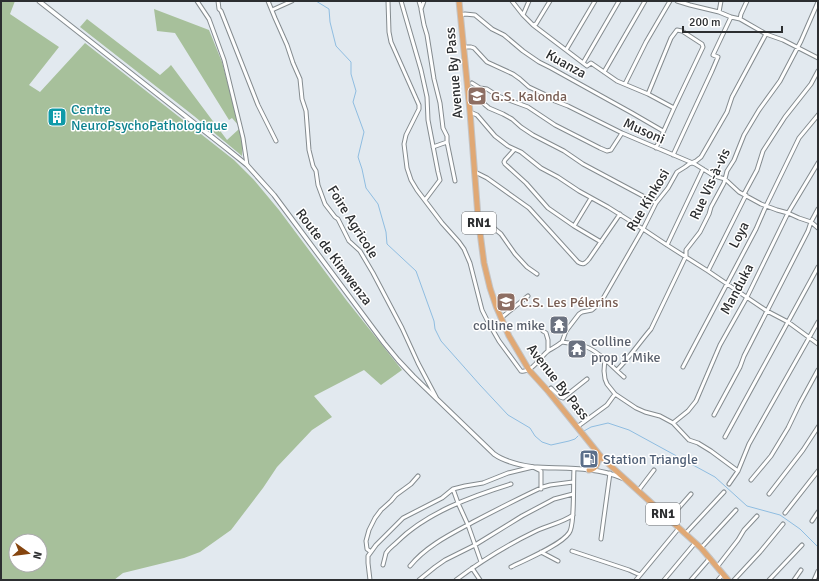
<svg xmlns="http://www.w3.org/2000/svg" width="819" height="581" font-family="Signika,sans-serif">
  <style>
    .green { fill: #a7c09b; fill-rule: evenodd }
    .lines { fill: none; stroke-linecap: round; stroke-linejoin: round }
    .stream { stroke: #8fbde1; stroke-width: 1 }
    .minor-casing { stroke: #848b8f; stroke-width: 5 }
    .tertiary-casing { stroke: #848b8f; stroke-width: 5.5 }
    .trunk-casing { stroke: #c4c4c5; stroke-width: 7 }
    .minor { stroke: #fff; stroke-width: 3 }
    .tertiary { stroke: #fff; stroke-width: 3.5 }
    .trunk { stroke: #e0a874; stroke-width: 5 }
    .labels { text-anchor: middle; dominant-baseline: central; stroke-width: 3; stroke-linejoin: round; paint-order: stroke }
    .shield { fill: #fff; stroke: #6b6d6e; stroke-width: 1 }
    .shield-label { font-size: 13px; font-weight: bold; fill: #2c2e30 }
    .street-label { font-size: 14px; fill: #2c2e30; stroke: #fff }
    .education-label { font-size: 14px; fill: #785e54; stroke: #fff; text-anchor: start }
    .culture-label { font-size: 14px; fill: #0d838f; stroke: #fff; text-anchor: start }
    .worship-label { font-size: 14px; fill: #5b616d; stroke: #fff; text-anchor: end }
    .service-label { font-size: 14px; fill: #4e5e75; stroke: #fff; text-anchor: start }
  </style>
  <rect width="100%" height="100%" fill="#e2e9ef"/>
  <path class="green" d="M1,1H15L10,14L59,47L29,85L40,92L85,43L234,160L254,180L279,210L347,301L402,370L381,385L364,370L314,396L332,417L312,430L277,467L263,488L231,530L200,552L184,558L123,573L114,580H1ZM16,541H40V565H16Z
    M154,9L209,30L222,62L243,141L242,156L194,116L80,27L87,19L160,75L168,68L171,65L227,140L239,129V126L232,118L229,120L175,33L157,31Z"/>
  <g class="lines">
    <path class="stream" d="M316,1L329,9L330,22L336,46L351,62V74L356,91L353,102L364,132L358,157L362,169L366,188L378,204L386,232L387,244L416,271L434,321L435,329L441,341L480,385L508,415L530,428L535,436L542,442L551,445L569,441L575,439L578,436
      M584,431L591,427L608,423L629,430L715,477L747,506L780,515L800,529L818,547"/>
    <g class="minor-casing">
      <path id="minor" d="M197,1L209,19L224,60L243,138L247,165
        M218,1L219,9L221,11L258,105L276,141
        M268,1L275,18L287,45L293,63L300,79L302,99L306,111L309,150L313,166L316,171L318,185L325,204L335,217L338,219L349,241L360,251L373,273L402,328L418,363L436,397
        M388,1L389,32L391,42L419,105V109L406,135L404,144L407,168L411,180L417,190L442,223L459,242L464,249L470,263L482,310L487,320L499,341L521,371C532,373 540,357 548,351C553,348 557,346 562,342C569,343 576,344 584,346C599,351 612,367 624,377
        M401,1L421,70L427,97L428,120L438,172L440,180L425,200
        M419,1L421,8
        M424,1L421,9L424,25L427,35L434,79L440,103L443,128L447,136V142L455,181
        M512,1L523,15L533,25L587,66L591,63L617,81L648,94L674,108
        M677,1L690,5L719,12L731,17L740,19L766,34L783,40L818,58
        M272,10L292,1
        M719,12L721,1
        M461,15L465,14L475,15L492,29L504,35L523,51L539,62L551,68L632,113L663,131
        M523,15L529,1
        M740,19L741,14L747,1
        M533,25L536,24L550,1
        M464,47H471L474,48L487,62L513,74L520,79L529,87L546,95L555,101L568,106L622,133L695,164L711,174L718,177L725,179L739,192L761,204L777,210L788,213L799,218L811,222L818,228
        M566,50L595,1
        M583,63L619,1
        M604,72L645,1
        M472,83L480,88L487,89L498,96L528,107L555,125L600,148L607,151L611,150L622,133
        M625,84L646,42L670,1
        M648,94L671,38L677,30L682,31L702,44L703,47L674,108L656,148
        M468,97L474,98L483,103L489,108L503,114L512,119L521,127L533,135L564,151L583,164L656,203
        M470,112L477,115L495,136L508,146L521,152L541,168L558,177L579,191L608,207L643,229L667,245L708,271L767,311L788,322L818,344
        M433,147L447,142
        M514,150L505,160L504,162L505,164L526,183L548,208L574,226L601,242
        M673,155L712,71L718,57L713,55L731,17
        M475,172L487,178L529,208L578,262C583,265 585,264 589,259L620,214
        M744,194L757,170L763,151L785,117L811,84L818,71
        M478,217H486L495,229L501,234L515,254L527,267L537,274
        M574,226L591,198
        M667,245L703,169
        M708,271L746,195
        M501,318L528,296
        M543,331L546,333L548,340V351
        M562,342L566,331L579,314L582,312L592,310L601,302L643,229L656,203L668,188L677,172L685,167L689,164L696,161L701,157L727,112L732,97L766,34
        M605,358L604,371L605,379L607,384L615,394L636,408L645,412L660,416L673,423L689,440L698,443L711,451L738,471
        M683,367L756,229L766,206L799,138L818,115
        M617,370C630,357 639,343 651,329L686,256V250L700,232L709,214L711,207L724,183L727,171L734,160L744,135L759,110L780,81L801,41L818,2
        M548,391L551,388L560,397L563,398L587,379
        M714,415L740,367L744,356L808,231L811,222L818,209
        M673,423L688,411L696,401L720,345L747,297L788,213L818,163
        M577,427L607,405L615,394
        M725,437L818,267
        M751,480L771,456L788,428L800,403L818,370
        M729,484L738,471L749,444L818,322
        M453,489L458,503L468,525L481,562
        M638,491L654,470
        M769,494L803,450L818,427
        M785,513L818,471
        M669,519L691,494
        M812,521L818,512
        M685,534L724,492
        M601,539L610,473
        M701,548L736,510
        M572,551L629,570L640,575
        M371,552L367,549L366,541L369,530L375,518L381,510L391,501L396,495L411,484L418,476
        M541,552L558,561
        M383,565C384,561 385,557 386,553C389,548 393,546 397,542C426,513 472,496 511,484
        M410,566C426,546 451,534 473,522C496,510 519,498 543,487L550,485L573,482
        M511,567C525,560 561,545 569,533C575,526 573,481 574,469
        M717,567L738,540L744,530L757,516
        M472,568L480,580
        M370,580L368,563V556L376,545L403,518L442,498L453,489L465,486L483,483L508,473L533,467L541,471V489
        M419,580L435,567L445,560L475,545L522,516L554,499L573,494
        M456,580C481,561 507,545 536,531C548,525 562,523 573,515
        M636,580L679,528
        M664,580L695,543
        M691,580L710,558
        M718,580L723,574
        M734,580L760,552L783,524
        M769,580L802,545
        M794,580L801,570
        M814,580L818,571"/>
    </g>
    <g class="tertiary-casing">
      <path id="tertiary" d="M39,1L226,148L247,165L274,195L384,343L398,360L413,376L494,454C505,462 520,465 533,467C563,469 594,466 622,478"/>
    </g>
    <g class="trunk-casing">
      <path id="trunk" d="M459,1L470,112L478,217L484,263L490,288L496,306L509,336L529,370L548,391L602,458L701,548L728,580
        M589,470C597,469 600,460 597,453"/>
    </g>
    <use href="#minor" class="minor"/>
    <use href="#tertiary" class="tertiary"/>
    <use href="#trunk" class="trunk"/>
  </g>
  <defs>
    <g id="school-square" transform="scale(1)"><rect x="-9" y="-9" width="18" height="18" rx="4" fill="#8d6e63" stroke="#fff"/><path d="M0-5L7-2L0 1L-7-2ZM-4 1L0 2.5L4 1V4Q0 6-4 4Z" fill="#fff"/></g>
    <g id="building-square" transform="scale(1)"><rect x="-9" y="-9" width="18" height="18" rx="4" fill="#0f9aa8" stroke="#fff"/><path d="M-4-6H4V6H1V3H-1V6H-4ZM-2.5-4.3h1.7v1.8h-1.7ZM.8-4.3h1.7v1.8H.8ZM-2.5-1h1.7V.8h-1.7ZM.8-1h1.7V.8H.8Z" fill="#fff"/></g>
    <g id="temple-square" transform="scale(1)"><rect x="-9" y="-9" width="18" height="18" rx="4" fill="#6b7280" stroke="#fff"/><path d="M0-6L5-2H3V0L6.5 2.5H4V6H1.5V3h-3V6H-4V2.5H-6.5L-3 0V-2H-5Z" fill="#fff"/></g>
    <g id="fuel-square" transform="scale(1)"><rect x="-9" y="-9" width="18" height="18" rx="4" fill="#5c6f8a" stroke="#fff"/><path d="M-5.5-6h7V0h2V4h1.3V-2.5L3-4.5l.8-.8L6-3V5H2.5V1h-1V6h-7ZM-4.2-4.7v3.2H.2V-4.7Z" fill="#fff"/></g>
  </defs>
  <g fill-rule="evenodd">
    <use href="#school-square" x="477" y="96"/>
    <use href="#building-square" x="57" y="117"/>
    <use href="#school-square" x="506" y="302"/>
    <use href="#temple-square" x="559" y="325"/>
    <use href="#temple-square" x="577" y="349"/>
    <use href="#fuel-square" x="589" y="459"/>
  </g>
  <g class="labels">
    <g class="shield">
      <rect x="462" y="212" width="34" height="22" rx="3"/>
      <rect x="646" y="503" width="34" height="22" rx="3"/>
    </g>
    <g class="shield-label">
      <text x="479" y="223">RN1</text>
      <text x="663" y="514">RN1</text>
    </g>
    <g class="street-label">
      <text transform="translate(566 64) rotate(29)">Kuanza</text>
      <text transform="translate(454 73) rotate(-95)">Avenue By Pass</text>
      <text transform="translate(644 131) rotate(24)">Musoni</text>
      <text transform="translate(710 184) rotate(-65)">Rue Vis-à-vis</text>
      <text transform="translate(648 200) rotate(-59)">Rue Kinkosi</text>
      <text transform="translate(353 222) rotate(58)">Foire Agricole</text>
      <text transform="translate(739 235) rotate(-63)">Loya</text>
      <text transform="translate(334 257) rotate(53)">Route de Kimwenza</text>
      <text transform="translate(737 289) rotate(-62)">Manduka</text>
      <text transform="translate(558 382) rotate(52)">Avenue By Pass</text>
    </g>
    <g class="education-label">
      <text x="491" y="96">G.S. Kalonda</text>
      <text x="520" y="302">C.S. Les Pélerins</text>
    </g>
    <g class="culture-label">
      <text x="71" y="109">Centre<tspan x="71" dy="16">NeuroPsychoPathologique</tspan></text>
    </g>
    <g class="worship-label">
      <text x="545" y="325">colline mike</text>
      <text x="591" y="341" text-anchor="start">colline<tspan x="591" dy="16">prop 1 Mike</tspan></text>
    </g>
    <g class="service-label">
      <text x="603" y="459">Station Triangle</text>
    </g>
  </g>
  <rect width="819" height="581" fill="none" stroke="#2c2e30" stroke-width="4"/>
  <g transform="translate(28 553) rotate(104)"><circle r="19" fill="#ffffff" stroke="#ababac"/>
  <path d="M0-3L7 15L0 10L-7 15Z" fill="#86450f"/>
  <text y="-6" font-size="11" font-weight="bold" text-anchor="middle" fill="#2c2e30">N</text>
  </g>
  <path d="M683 26v6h99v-6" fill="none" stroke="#2c2e30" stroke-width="2"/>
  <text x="689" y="26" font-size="12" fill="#2c2e30" stroke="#ffffff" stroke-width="3" paint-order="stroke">200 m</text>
</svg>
